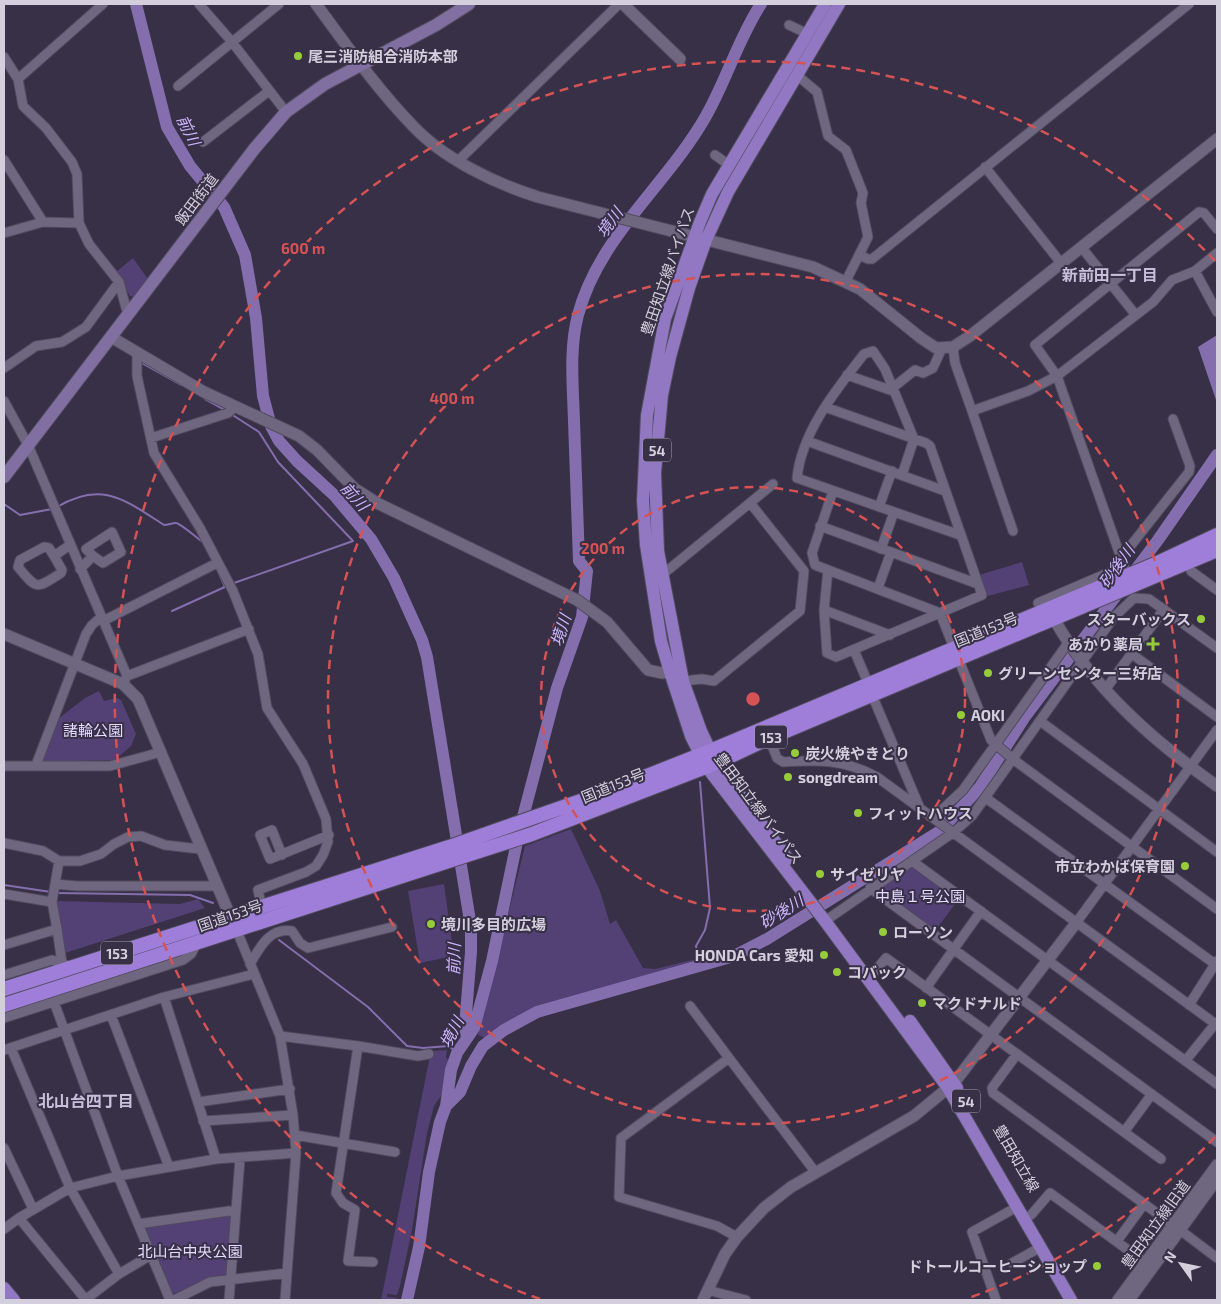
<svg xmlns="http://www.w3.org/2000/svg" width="1221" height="1304" font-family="'Exo 2','Noto Sans JP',sans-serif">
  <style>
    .green { fill: #534075 }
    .water { fill: #846ead }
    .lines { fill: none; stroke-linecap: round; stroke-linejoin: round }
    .stream { stroke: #846ead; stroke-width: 2 }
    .river { stroke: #846ead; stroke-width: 12 }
    .minor-casing { stroke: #514b5e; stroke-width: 11 }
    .tertiary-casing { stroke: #514b5e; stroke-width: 13 }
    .secondary-casing { stroke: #514b5e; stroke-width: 14 }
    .primary-casing { stroke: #514b5e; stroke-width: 14 }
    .trunk-casing { stroke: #514b5e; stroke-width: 16 }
    .minor { stroke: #6f6780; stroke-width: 9 }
    .tertiary { stroke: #6f6780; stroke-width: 11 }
    .secondary { stroke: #816fa1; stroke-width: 12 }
    .primary { stroke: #9278c2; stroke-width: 12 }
    .trunk { stroke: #9e7ed8; stroke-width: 14 }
    .ring { fill: none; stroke: #d55255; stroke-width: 2.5; stroke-dasharray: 9 6 }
    .poi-dot { fill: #96cc39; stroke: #373046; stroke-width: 2 }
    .labels { text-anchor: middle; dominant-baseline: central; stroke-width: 4; stroke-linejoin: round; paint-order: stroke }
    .shield { fill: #373046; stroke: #a49fb0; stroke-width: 1 }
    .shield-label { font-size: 14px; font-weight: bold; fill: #d3cfdd }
    .poi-label { font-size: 15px; font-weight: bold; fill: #d3cfdd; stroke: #373046; text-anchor: start }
    .street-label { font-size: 15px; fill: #d3cfdd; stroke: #373046 }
    .park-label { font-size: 15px; fill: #e5daff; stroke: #373046 }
    .water-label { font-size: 16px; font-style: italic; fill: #ceb6fe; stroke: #373046 }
    .neighbourhood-label { font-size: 16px; font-weight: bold; fill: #c7bfdb; stroke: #373046 }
    .centre { fill: #d55255; stroke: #373046; stroke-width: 2.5 }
    .ring-label { font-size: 15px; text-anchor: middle; font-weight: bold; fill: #d55255; stroke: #373046; stroke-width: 4; stroke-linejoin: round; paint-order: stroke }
  </style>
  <rect width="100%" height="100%" fill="#373046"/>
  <path class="green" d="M133,258L148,279L135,297L130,296L116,272Z
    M1022,562L1029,585L988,596L979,575Z
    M99,691L104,701L117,698L121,700L136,734L131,746L115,760L40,762L58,719L85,698Z
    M571,829L600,891L610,924L616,920L643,968L655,969L696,959L697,962L523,1013L485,1038L478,1035L525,846Z
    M913,865L958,900L935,931L876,889Z
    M444,884L454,956L420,963L408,891Z
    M198,899L205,908L65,953L56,901L180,904Z
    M447,1050L446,1057L449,1062L441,1096L434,1106L427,1133L412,1230L400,1286L397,1295L387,1294V1297L397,1298L396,1300H381L431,1051Z
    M233,1212L228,1271L226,1275L209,1278L173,1294L143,1227Z"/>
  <path class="water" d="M1217,335V403L1198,347Z"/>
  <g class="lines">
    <path class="stream" d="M140,362L181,385
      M205,399L225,410
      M231,414L259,432L278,462L353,541L234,583
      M4,504L20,515L52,509
      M57,507C102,480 125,500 164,525C168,525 172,523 176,523C180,523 198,539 203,542
      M361,538L367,534
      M218,571L225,587
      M172,611L227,586
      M4,885L51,892
      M56,893L190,895L213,903
      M279,940L368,1007L407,1046L423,1048L449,1046L457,1053
      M697,952L696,946L705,930L710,908L700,782"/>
    <path class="river" d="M136,4L167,127L190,166L224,207L245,255L256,318L263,396L271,426L279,441L297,461L334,495L371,539L394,578L422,640L427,657L471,927V952L465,1026L467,1038
      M446,1106L460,1092L471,1066L483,1046L504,1030L537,1012L734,956L767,939L940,831L980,787L1024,718L1158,540L1217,455
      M407,1300L419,1247L429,1172L440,1122L446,1106L451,1070L457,1053L474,1028L492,961L519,832L557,688L582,617L587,571L579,561C577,514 576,468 574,421C573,386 569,349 578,315C599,236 667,185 706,116C727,79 738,39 761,4"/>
    <g class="minor-casing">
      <path id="minor" d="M199,4L232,42L286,112
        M789,25L808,34
        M4,57L18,79L23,106L46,128L72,162L77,174L79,223L89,244L119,282L126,308L130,313
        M798,76L817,92L828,136L846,150L863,193L861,203L868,237L846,281
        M18,79L103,4
        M178,86L279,4
        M203,142L269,91
        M715,155L729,165
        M4,160L43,222
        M459,160L619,4
        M985,167L1061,263
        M4,233L43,222L79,223
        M1082,248L1135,314
        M860,255L868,259H872L1189,4
        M1195,271L1217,312
        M953,347L955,363L972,411
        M137,354V376L154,453L200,528L233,591L258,654L267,708L303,764L326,819L328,842L323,855L316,866L306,872L258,890L262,908
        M4,368L36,346L62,342L86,327L119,282
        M847,375L890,390L915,370L923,373L933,368L942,348
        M4,401L28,445L127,676L123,684
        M825,407L926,443L930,446L982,595L836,657L827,653L824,610L828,570
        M151,438L228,413L236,406
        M807,441L945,491
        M902,475L914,439L885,369L873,351L864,354C836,390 802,431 797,478L960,535
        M833,491L812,553L815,565L940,613L991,740L1014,760L1217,909
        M879,507L892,471
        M820,526L978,584
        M1013,531L972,411L1028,391L1057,376L1153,302L1172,280L1195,271L1217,253
        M881,549L894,512
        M54,556L49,548L44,547L20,560L18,567C37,589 35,590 61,573L62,570L54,556L70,545
        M1121,558L1189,472L1190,466L1173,419
        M80,569L93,556L103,563L121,552L112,532L86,549L93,556
        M1191,571L1217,590
        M662,575L773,484
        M1127,575L1057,376L1035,345L1199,212L1204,213L1217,229
        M878,588L891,552
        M1038,603L1124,566
        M824,610L890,635
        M103,621L217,563
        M854,650L868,683
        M1132,654L1217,717
        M127,676L249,629
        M683,681L702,679L714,681L800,611L804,571L751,504
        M1105,690L1164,609
        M872,695L919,806
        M1040,721L1217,852
        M769,738L777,758L783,762C820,760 844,759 877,777L1217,1025
        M36,765L86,634L92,625L101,617
        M4,766H110L161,752
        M986,798L1215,964
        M934,817L963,790L1068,643
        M4,843L43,851L59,861H80L101,854L114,844L128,837L141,836L165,845L200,849
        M282,855L272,830L260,835L270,859L329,835
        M912,861L1217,1084
        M55,884L77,886H217
        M870,888L1217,1142
        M4,894L52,902
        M825,921L954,832L972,816L1114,617L1134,598L1149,599L1217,648
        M1076,923L1217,730
        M235,926L280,1036L293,1115L296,1153L285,1300
        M57,929L62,963
        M4,945L57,929L52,902L59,861
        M250,964C260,947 270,927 292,931L300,943L308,948L392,927
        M874,972L886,958L1017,1054L992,1088L993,1093L1173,1225
        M4,975L52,960L72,967
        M926,988L981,911
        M164,997L216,1159
        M54,1002L118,1176L170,1300
        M1189,1005L1217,961
        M690,1006L729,1058
        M111,1015L169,1167
        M4,1018L183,960L191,954L197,943
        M280,1036L358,1046L418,1056L429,1054
        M358,1046L336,1193L343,1203L355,1210L348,1261L373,1262
        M11,1048L70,1188L119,1274
        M4,1050L164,997L254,974
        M1017,1054L1124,1132L1152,1094
        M1186,1060L1215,1024
        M198,1102L290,1089
        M203,1121L293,1115
        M1124,1132L1161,1159
        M295,1135L395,1152
        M4,1148L33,1209
        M1031,1215L1050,1193L1139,1258
        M19,1218L86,1300
        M138,1224L236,1210
        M4,1229L19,1218L70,1188L118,1176L216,1159L296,1153
        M1180,1230L1217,1258
        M737,1237L717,1226L619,1197L621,1138L729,1058L816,1173
        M1117,1241L1144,1204
        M1012,1263L1041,1247
        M707,1290L746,1300
        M85,1300L119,1274L151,1255
        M174,1300L210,1282L287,1273
        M229,1300L240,1159
        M996,1300L972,1232L1017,1207"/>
    </g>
    <g class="tertiary-casing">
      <path id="tertiary" d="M316,4C347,46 377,89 413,126C444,159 496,184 538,197L813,267L860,289L921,338L936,348L953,347L970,336L1217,139
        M623,4L680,59
        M111,337L204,392L299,436L317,450L355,489L377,503L577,600L607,622L648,670L662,673L670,672
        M1054,619C1094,689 1152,740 1217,786
        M4,634L123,684L138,699L231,918
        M703,1300L725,1254L737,1237L764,1208L791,1187L914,1116L954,1083L1076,923
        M1118,1300L1217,1165
        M1129,1300L1217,1179"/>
    </g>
    <g class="secondary-casing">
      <path id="secondary" d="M4,477L255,148L286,112L325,84L436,25L469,4"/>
    </g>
    <g class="primary-casing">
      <path id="primary" d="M825,4L712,194L700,222L665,319L647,415L643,501L646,545L661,641L670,672L691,736L706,766L825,921L948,1088L1071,1300
        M788,859L716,763L701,731L683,681L658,551L655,473L662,395L670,357L689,288L706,240L728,192L839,4
        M910,1021L957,1088
        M4,1288L14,1300"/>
    </g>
    <g class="trunk-casing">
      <path id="trunk" d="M4,989L449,847L609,791L710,751L1153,565L1217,535
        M4,1005L532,834L716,763L769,738L1217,550"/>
    </g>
    <use href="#minor" class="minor"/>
    <use href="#tertiary" class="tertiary"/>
    <use href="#secondary" class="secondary"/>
    <use href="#primary" class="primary"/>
    <use href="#trunk" class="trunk"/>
  </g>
  <g class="ring">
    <circle cx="753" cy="699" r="212"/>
    <circle cx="753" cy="699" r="425"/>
    <path d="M1215 1137A637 637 0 0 1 966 1299M540 1299A637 637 0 1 1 1215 261"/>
  </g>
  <g class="poi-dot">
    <circle cx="298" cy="56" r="5"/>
    <circle cx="1201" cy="619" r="5"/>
    <path d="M1150.5 636.5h5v5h5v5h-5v5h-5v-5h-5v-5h5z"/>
    <circle cx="988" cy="673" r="5"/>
    <circle cx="961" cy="715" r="5"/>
    <circle cx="795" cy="753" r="5"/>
    <circle cx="788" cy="777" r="5"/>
    <circle cx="858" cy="813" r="5"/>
    <circle cx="1185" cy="866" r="5"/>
    <circle cx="820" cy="874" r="5"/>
    <circle cx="431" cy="924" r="5"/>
    <circle cx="883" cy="932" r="5"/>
    <circle cx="824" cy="955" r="5"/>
    <circle cx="837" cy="972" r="5"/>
    <circle cx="922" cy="1003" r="5"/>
    <circle cx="1097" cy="1266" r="5"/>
  </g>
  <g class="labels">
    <g class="shield">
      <rect x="643" y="438.5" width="28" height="23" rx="4"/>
      <rect x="755" y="725.5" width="32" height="23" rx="4"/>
      <rect x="101" y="941.5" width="32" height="23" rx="4"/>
      <rect x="952" y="1089.5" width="28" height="23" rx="4"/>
    </g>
    <g class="shield-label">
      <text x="657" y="450">54</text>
      <text x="771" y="737">153</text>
      <text x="117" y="953">153</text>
      <text x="966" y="1101">54</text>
    </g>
    <g class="poi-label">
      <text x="308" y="56">尾三消防組合消防本部</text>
      <text x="1191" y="619" text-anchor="end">スターバックス</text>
      <text x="1143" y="644" text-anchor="end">あかり薬局</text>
      <text x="998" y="673">グリーンセンター三好店</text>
      <text x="971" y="715">AOKI</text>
      <text x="805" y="753">炭火焼やきとり</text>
      <text x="798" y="777">songdream</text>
      <text x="868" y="813">フィットハウス</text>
      <text x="1175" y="866" text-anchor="end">市立わかば保育園</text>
      <text x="830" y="874">サイゼリヤ</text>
      <text x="441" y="924">境川多目的広場</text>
      <text x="893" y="932">ローソン</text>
      <text x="814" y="955" text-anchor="end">HONDA Cars 愛知</text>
      <text x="847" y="972">コバック</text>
      <text x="932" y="1003">マクドナルド</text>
      <text x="1087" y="1266" text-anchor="end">ドトールコーヒーショップ</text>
    </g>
    <g class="street-label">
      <text transform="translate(196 199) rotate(-53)">飯田街道</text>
      <text transform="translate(667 271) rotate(-71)">豊田知立線バイパス</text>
      <text transform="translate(986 629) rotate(-22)">国道153号</text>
      <text transform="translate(613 785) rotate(-22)">国道153号</text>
      <text transform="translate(759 808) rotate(53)">豊田知立線バイパス</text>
      <text transform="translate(230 915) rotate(-19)">国道153号</text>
      <text transform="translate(1017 1158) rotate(60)">豊田知立線</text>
      <text transform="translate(1155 1224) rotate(-54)">豊田知立線旧道</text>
    </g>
    <g class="park-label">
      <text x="93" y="730">諸輪公園</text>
      <text x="920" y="896">中島１号公園</text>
      <text x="190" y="1251">北山台中央公園</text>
    </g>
    <g class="water-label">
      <text transform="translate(189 130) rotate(64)">前川</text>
      <text transform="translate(609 222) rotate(-54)">境川</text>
      <text transform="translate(355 496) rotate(48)">前川</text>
      <text transform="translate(1116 566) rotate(-54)">砂後川</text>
      <text transform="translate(560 630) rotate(-72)">境川</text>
      <text transform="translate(781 911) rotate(-32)">砂後川</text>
      <text transform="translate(453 959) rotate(-88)">前川</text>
      <text transform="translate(451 1032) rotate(-62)">境川</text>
    </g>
    <g class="neighbourhood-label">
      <text x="1110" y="274">新前田一丁目</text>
      <text x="86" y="1100">北山台四丁目</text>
    </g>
  </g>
  <circle cx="753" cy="699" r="8" class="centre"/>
  <g class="ring-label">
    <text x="303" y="254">600 m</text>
    <text x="452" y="404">400 m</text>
    <text x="603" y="554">200 m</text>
  </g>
  <rect width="1221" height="1304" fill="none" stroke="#d3cfdd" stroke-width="10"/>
  <g transform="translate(1181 1264) rotate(303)" stroke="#373046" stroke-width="4" paint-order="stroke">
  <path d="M0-4L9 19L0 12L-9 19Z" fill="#d3cfdd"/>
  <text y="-8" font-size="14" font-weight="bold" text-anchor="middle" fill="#d3cfdd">N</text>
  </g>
</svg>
